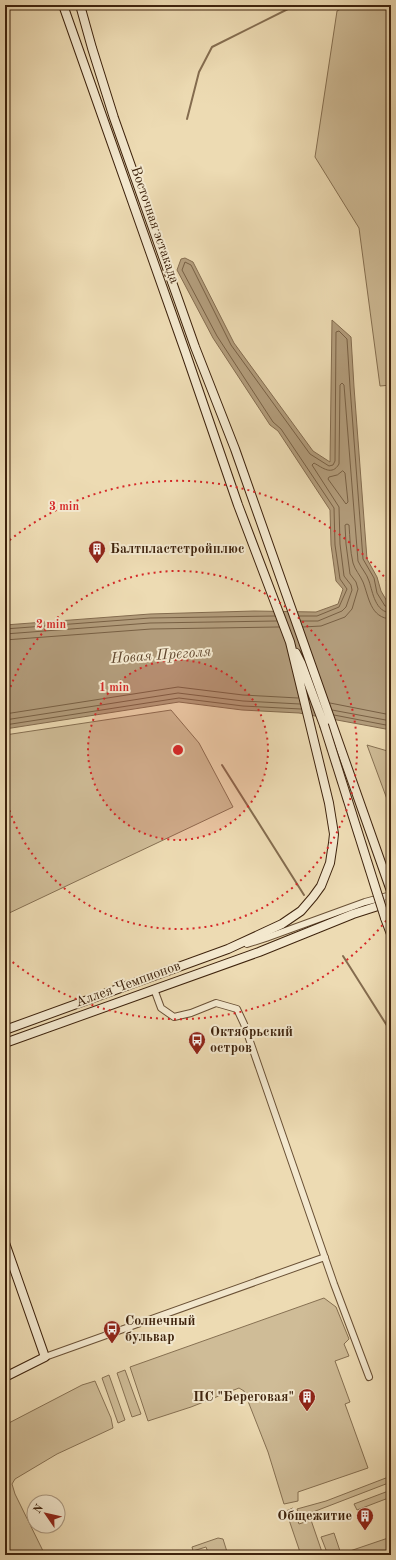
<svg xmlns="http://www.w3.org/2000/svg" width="396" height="1560" font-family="'Old Standard TT',serif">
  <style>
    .green { fill: #cfbc97; stroke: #867052 }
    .water { fill: #b29c7b; stroke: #846c4f }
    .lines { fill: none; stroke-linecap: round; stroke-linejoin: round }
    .shore { stroke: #786044; stroke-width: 1 }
    .stream { stroke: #846c4f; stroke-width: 2 }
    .minor-casing { stroke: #6a5136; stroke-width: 8 }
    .secondary-casing { stroke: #3e230d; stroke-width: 10 }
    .minor { stroke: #f3e8ce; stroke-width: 6 }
    .secondary { stroke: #f3e8ce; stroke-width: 8 }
    .secondary-bridge-casing { stroke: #3e230d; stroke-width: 10; stroke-linecap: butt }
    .secondary-bridge { stroke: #f3e8ce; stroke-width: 8 }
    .ring { fill: none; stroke: #d62828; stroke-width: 2; stroke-dasharray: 2 4 }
    .labels { text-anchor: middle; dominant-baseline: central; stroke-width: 4; stroke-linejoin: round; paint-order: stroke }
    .street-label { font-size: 14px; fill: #3e230d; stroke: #f3e8ce }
    .poi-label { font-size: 14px; font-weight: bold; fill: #3e230d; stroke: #f3e8ce; text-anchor: start }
    .water-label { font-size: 15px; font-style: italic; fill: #61472e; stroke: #f3e8ce }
    .centre { fill: #d62828; stroke: #f3e8ce; stroke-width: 2 }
    .ring-label { font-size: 12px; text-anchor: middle; font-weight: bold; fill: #d62828; stroke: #f3e8ce; stroke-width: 4; stroke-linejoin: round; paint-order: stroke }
  </style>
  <rect width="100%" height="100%" fill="#eddbb3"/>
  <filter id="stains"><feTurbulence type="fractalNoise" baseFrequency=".005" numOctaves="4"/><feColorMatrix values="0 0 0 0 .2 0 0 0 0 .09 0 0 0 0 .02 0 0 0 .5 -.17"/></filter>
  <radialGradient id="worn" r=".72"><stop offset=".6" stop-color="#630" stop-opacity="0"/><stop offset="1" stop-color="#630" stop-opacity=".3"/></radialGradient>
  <path class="green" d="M348,5H391V385L380,386L359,228L315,157L337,11Z
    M171,710L199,743L233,807L5,915V735Z
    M367,745L391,752V810Z
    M324,1298L336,1307L349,1339L344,1344L349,1356L335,1361L350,1402L345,1404L368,1468L298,1492V1501L284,1504L268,1452L244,1391L239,1388L191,1407L148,1421L130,1367Z
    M125,1370L141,1414L132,1417L117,1373Z
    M109,1375L125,1420L118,1423L102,1378Z
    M95,1381L111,1418L113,1428L57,1454L15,1479L12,1484L15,1494L45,1555H5V1425L82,1385Z
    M391,1476V1482L300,1517L297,1509L326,1501Z
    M391,1490V1497L357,1510L354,1504Z
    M293,1508L299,1524L311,1520L323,1555H301L286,1511Z
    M334,1533L341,1554L391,1537V1553L385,1555H328L321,1537Z
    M218,1538L223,1539L228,1555H209L206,1547L193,1551L192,1547Z"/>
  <path class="water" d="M185,258L193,262L234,343L313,451L330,462L332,320L351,337L354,387L367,559L377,577L381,591L388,603L391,604V730L299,713L242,710L179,702L5,729V625L150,614L254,611L316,612L338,604L343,589L336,581L331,545L330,510L278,431L270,425L213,338L177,270L181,259Z"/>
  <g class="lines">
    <path class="shore" d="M343,471L345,473L348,502L346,504L328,479L329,477L337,475Z
      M299,616H317L339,607L347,589L340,579L335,545L334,508L281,429L273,422L217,336L182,270L185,262L191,265L231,345L310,454L329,466L333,465L335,461L336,332L339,331L347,339L350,387L363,559L374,578L377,593L385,606L391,608
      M301,621H318L342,611L346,607L352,590L351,585L344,576L340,544L339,507L312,465L314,463C323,468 332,476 339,464L340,385L342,383L344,385L358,561C361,568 367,574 369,581C373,593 375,612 391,613
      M303,627L321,626L345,617L352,609L358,589L356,582L350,574L346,544L345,525L347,524L349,525C350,537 350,551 353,563C355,570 360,575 363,582C369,597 370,618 391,619
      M5,629L150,618L275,616
      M5,634L150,623L277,621
      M5,640L151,629L279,627
      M330,703L391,715
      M332,710L391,721
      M5,714L178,687L243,695L298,698
      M334,715L391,726
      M5,720L178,693L243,701L300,704
      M5,725L179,698L243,706L301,709"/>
    <path class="stream" d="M187,119L199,72L212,47L296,5
      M222,765L304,895
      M343,956L391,1032"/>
    <g class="minor-casing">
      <path id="minor" d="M247,944L266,938L365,902L391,895
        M154,989L161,1008L174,1017L191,1013L216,1003L237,1009L244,1024L334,1284L369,1377
        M45,1357L325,1257"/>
    </g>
    <g class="secondary-casing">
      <path id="secondary" d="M80,5L92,48L114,118L195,347L235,449L391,891
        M296,653L301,663L324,725
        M385,918L391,934
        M5,1030L228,949L282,924L301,911L313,897L321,886L330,863L333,843L334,834L329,803L290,642L238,505L185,351L63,5
        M5,1043L259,952L353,914L378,906L391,903
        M5,1243L45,1357L5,1377"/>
    </g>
    <use href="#minor" class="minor"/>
    <use href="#secondary" class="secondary"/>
    <g class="secondary-bridge-casing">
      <path id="secondary-bridge" d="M324,725L385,918"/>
    </g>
    <use href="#secondary-bridge" class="secondary-bridge"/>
  </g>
  <circle cx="178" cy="750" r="90" fill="#d62828" fill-opacity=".12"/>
  <g class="ring">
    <circle cx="178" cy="750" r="90"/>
    <path d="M5 704A179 179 0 1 1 5 796"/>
    <path d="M390 916A269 269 0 0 1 5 956M5 544A269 269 0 0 1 390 584"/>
  </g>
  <defs>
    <g id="building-pin" transform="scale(0.9)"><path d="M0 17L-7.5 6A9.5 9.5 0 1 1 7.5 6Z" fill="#8f2418" stroke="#f3e8ce"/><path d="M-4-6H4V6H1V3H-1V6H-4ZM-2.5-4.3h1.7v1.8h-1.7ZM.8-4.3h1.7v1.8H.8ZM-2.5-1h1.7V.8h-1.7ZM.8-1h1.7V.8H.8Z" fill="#fff"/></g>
    <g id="bus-pin" transform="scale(0.9)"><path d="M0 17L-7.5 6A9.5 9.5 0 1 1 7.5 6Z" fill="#8f2418" stroke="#f3e8ce"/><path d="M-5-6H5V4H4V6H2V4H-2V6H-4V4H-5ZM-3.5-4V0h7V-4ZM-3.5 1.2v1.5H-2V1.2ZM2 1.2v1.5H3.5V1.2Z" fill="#fff"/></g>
  </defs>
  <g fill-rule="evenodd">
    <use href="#building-pin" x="97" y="549"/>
    <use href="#bus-pin" x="197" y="1040"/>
    <use href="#bus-pin" x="112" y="1329"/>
    <use href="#building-pin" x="307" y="1397"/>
    <use href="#building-pin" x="365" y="1516"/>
  </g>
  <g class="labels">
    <g class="street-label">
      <text transform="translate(155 225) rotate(71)">Восточная эстакада</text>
      <text transform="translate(128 984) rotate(-20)">Аллея Чемпионов</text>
    </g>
    <g class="poi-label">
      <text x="110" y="549">Балтпластстройплюс</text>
      <text x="210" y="1032">Октябрьский<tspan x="210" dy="16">остров</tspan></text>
      <text x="125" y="1321">Солнечный<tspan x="125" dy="16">бульвар</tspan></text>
      <text x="294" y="1397" text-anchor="end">ПС "Береговая"</text>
      <text x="352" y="1516" text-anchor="end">Общежитие</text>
    </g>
    <g class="water-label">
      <text transform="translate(161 656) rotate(-4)">Новая Преголя</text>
    </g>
  </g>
  <circle cx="178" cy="750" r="6" class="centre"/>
  <g class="ring-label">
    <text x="64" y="510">3 min</text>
    <text x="51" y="628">2 min</text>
    <text x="114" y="691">1 min</text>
  </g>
  <rect width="396" height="1560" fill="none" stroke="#eddbb3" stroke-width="20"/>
  <rect x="6" y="6" width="384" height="1548" fill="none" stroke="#3e230d" stroke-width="2"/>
  <rect x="10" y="10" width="376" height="1540" fill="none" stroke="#3e230d"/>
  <g transform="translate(46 1514) rotate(304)"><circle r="19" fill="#f3e8ce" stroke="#ab9981"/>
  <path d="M0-3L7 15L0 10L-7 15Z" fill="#8f2418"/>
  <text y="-6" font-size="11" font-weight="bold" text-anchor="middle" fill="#3e230d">N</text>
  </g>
  <rect width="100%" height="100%" filter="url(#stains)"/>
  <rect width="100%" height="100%" fill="url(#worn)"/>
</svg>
